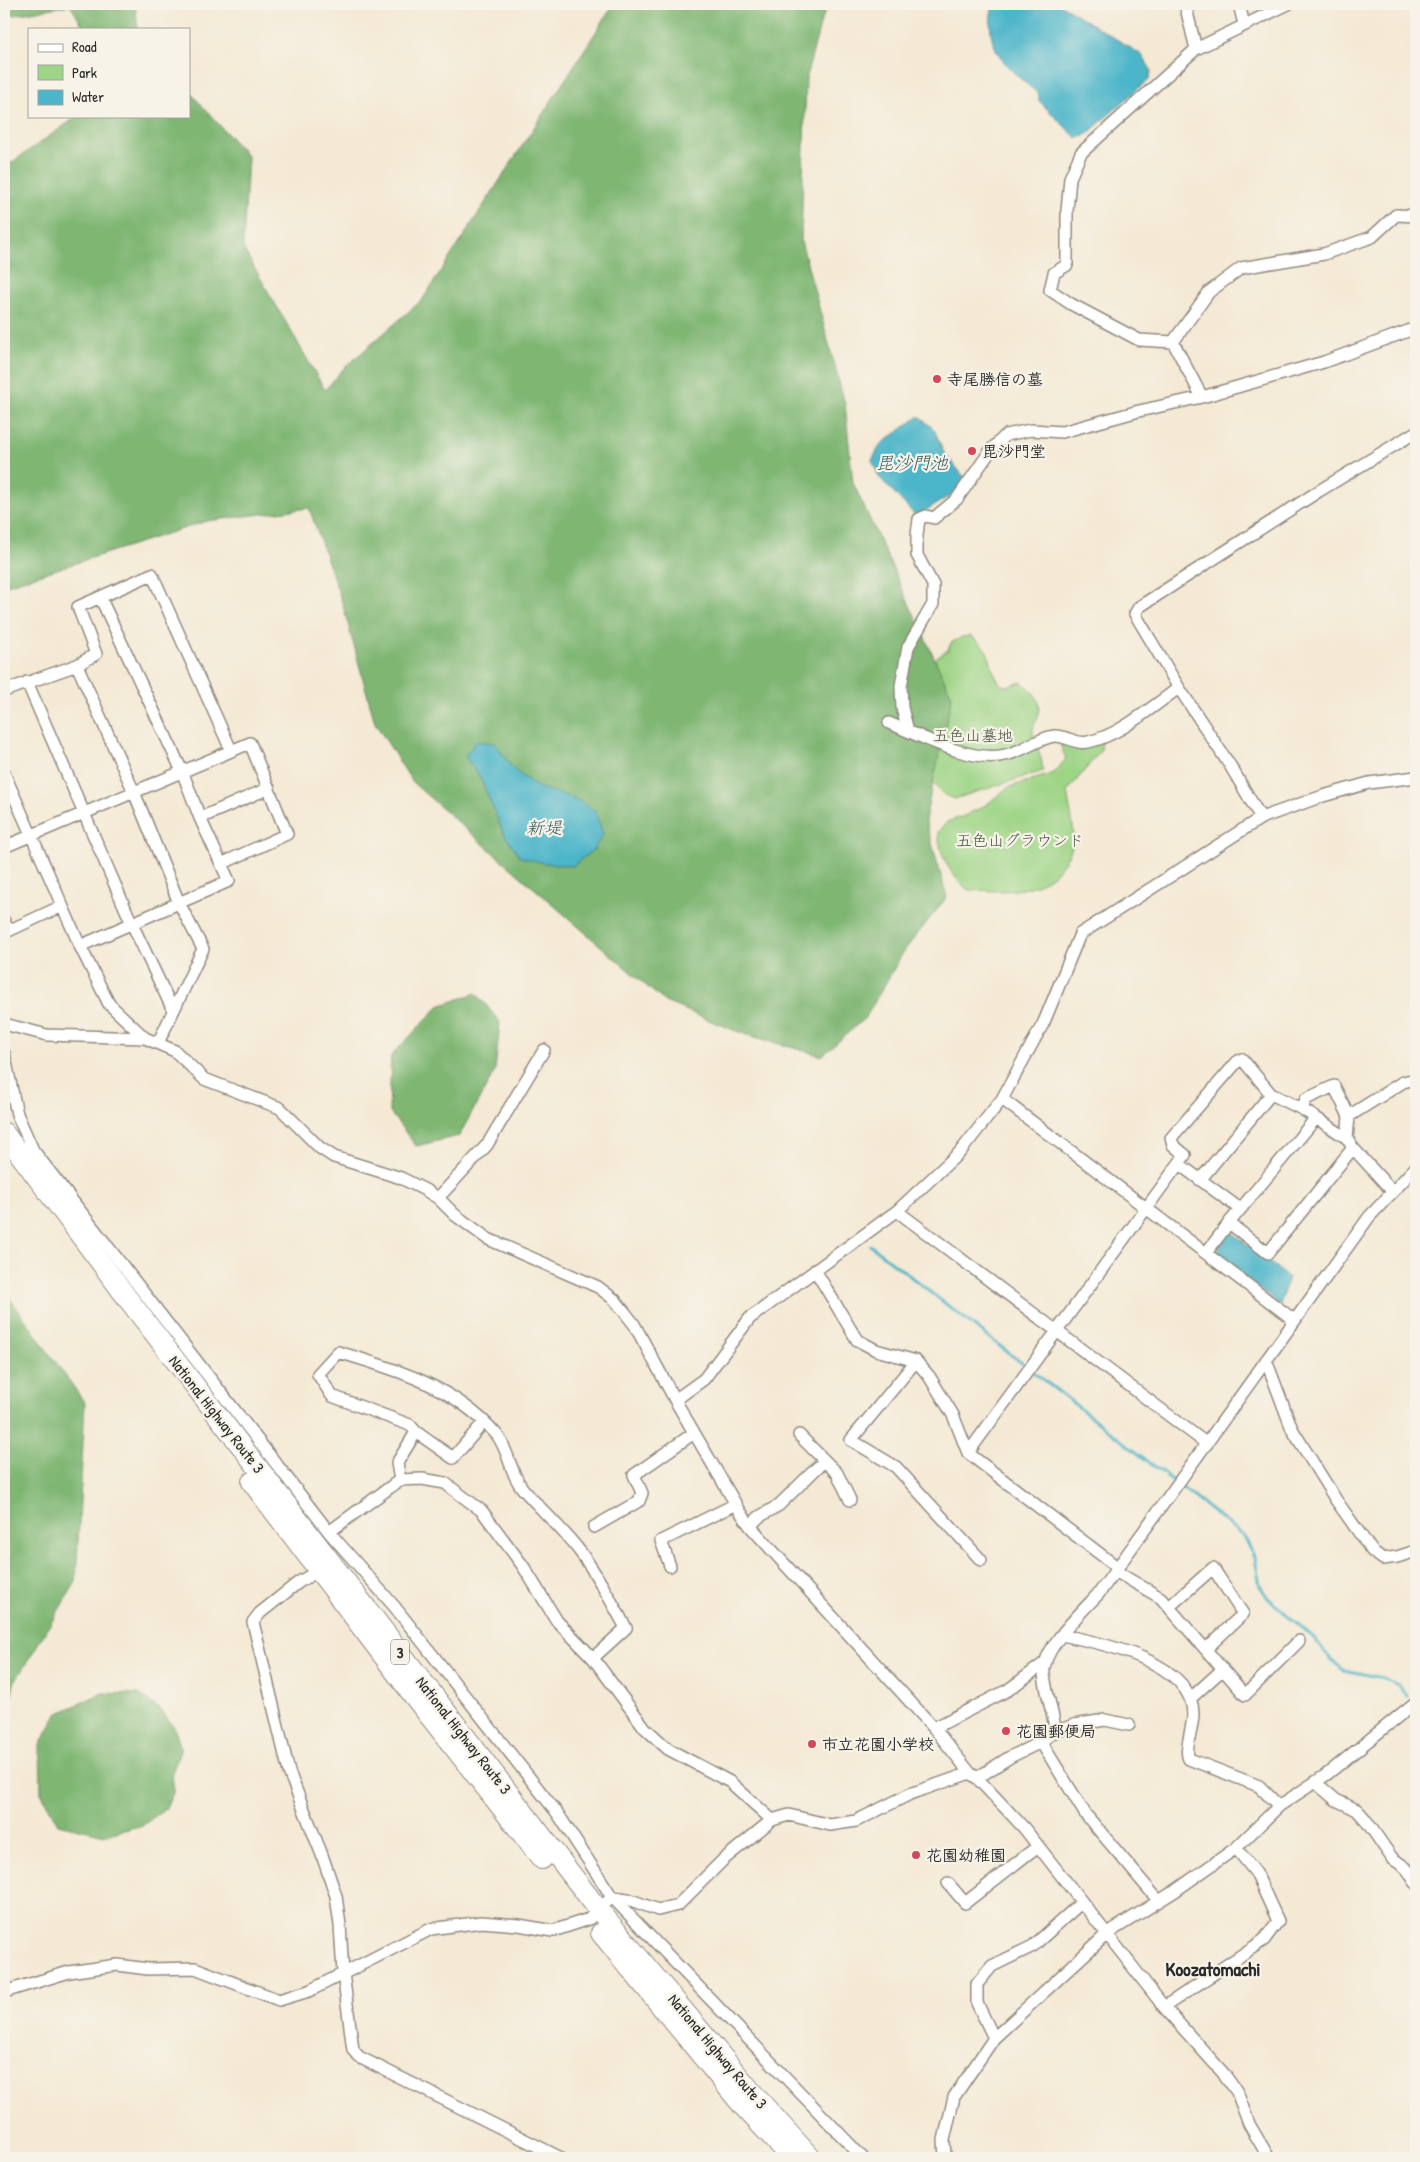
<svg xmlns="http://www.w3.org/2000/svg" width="1420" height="2162" font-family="'Patrick Hand','Klee One',sans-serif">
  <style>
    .green { fill: #9dd485; stroke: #648058 }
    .forest { fill: #7eb672; stroke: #54704e }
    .water { fill: #4bb5c9; stroke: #3b707a }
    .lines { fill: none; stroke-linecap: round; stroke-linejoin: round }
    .stream { stroke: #4bb5c9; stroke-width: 3 }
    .street-casing { stroke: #908a80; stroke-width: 14 }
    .highway-casing { stroke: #908a80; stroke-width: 22 }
    .street { stroke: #fff; stroke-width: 11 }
    .highway { stroke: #fff; stroke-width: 20 }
    .poi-dot { fill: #d1495b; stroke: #f7f3e8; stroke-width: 2 }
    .labels { text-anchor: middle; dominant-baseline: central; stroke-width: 4.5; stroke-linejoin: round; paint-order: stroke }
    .shield { fill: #f7f3e8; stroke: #686764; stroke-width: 1 }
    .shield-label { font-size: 15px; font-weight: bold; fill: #2b2b2b }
    .poi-label { font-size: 16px; font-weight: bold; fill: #2b2b2b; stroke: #f7f3e8; text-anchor: start }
    .park-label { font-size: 16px; fill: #485542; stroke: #f7f3e8 }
    .street-label { font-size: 16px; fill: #2b2b2b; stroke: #f7f3e8 }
    .water-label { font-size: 18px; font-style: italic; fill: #365b62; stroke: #f7f3e8 }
    .quarter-label { font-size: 19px; font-weight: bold; fill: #2b2b2b; stroke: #f7f3e8 }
  </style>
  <rect width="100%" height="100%" fill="#f7f3e8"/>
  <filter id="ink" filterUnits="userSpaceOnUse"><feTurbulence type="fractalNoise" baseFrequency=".02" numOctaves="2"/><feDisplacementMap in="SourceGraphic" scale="10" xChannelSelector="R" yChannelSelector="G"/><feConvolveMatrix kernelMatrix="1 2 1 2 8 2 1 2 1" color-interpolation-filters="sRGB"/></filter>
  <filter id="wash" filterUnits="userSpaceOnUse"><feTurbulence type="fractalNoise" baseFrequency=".0096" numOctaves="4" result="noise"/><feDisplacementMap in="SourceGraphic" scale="20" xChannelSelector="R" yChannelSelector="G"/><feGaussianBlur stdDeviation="1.12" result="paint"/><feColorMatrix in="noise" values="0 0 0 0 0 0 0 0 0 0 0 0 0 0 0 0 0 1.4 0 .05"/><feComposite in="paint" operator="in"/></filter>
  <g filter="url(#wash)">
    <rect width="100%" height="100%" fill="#f4e9d4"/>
    <path class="green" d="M970,636C996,650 986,666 1001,685L1009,686L1021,682C1032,688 1042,702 1039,714C1037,721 1032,726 1033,733C1036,746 1042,757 1043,771L954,799L944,795L922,772L926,671L938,656L948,650L951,643L962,637Z
      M1057,736L1086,743L1102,737L1101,750L1067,792C1069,805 1074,827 1074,838C1073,848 1067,859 1061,866C1038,896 1002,891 968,890C949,873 940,857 938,831L947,822L964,816L986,805L1007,788L1054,773L1066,759Z"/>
    <path class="forest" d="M4,4H135L138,29H85L70,5L4,17Z
      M614,4H829L821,21L806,78L801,241L845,404L853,483L952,696L925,819L947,897L904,951L866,1017L822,1056L741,1033L665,1002L413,783L375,723L342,602L309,508L207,521L4,586V168L78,116H189V91L248,157L243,248L325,390L343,369L423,299Z
      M476,993L500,1022L495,1071L459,1136L416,1146L389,1111L391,1056L439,1006Z
      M4,1290L85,1403L76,1582L14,1683L4,1730Z
      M102,1693L139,1694L161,1710L174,1727L181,1748L172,1773L174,1791L165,1809L143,1825L105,1835L58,1824L41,1793L40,1745L57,1714Z"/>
    <path class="water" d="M993,4H1060L1142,55L1151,70L1150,78L1085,136L1077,138C1072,134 1041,103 1039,101C1039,99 1039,94 1038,93C1006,68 982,47 993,4Z
      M919,416L934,429L944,453L966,479L953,494L916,516L879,477L872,460L881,444Z
      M476,741L495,743L513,769L537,787L574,798L595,811L603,834L594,849L573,866L544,863L520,857L503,832L480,777L465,756Z
      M1233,1233L1288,1277L1280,1305L1213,1254L1229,1234Z"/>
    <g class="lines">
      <path class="stream" d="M870,1245L1244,1536L1255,1558L1260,1586L1268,1598L1314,1638L1332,1661L1344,1670L1383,1678L1398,1685L1407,1696"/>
    </g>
  </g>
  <g filter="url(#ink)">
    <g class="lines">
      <g class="street-casing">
        <path id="street" d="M1185,4L1196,49L1288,4
          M1239,4L1244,25
          M1196,49L1081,153L1070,178L1067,211V265L1054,273L1050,290L1071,304L1139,340L1173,342L1202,397
          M1173,342L1209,292L1241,268L1324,254L1372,237L1396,215L1416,216
          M77,665L134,792L179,903L203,949L158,1043
          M27,682L132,924L173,1010
          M4,691L77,665L96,654L78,607L152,574L231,750
          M889,723C921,736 970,763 1005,755C1022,752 1036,739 1054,736C1065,735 1077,745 1088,742C1121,735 1151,707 1179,688
          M908,731L902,708L901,686L908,647L933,604V585L917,555V535L919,519L926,516L934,518L957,499L991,450L1006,435L1031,430L1062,432L1139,411L1202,397L1324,362L1416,328
          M4,773L80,946L109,1004L145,1038L175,1051L204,1079L280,1108L320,1148L334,1157L401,1178L425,1190L438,1198L455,1215L488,1239L598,1287L615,1300L634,1324L675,1400L738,1508L750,1526L934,1728L970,1773L977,1778L1024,1828L1164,2007L1224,2074L1237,2092L1249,2124L1269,2158
          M200,818L269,788
          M1261,818L1231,767L1179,688L1135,614L1139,607L1319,491L1416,432
          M4,847L250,743L287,834L221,864
          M4,921L8,931L62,906
          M80,946L229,881L200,818L182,771L100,597
          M4,1024L47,1035L145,1038
          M4,1053L17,1114L33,1150L329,1532L394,1606L558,1814L612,1897L863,2158
          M1002,1099L1294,1320
          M1302,1109L1306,1099L1334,1086L1349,1116L1347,1138
          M1349,1116L1403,1082L1416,1079
          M1316,1118L1229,1223L1268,1253L1353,1148
          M1179,1164L1240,1209
          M1200,1180L1271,1094
          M438,1198L487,1145L544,1050
          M897,1211L1207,1444
          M1206,1253L1229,1223
          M815,1270L857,1340L876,1350L916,1361L929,1376L953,1415L968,1453
          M1266,1360L1292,1429L1336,1500L1372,1551L1383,1559L1397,1557L1416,1551
          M916,1361L851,1440L896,1467L981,1560
          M675,1400L704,1379L750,1318L897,1211L960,1152L1002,1099L1044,1022L1080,934L1261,818L1323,796L1369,783L1416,777
          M484,1422L453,1458L416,1432L410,1425L332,1396L318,1374L338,1352C396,1369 456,1387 497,1435C509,1450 510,1474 523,1489C542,1511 564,1530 581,1553C599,1577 612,1603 626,1628L593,1658
          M799,1435L837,1473L850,1500
          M400,1480L397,1463L416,1432
          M750,1526L759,1517L779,1505L824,1461
          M594,1527L639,1501L642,1493L634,1475L694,1433
          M329,1532L400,1480L422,1479L445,1483L482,1511L523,1566L557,1621L593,1658L645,1728L668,1749L730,1782L772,1820
          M670,1566L661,1541L736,1504
          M1117,1567L968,1453L1185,1155L1173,1145L1171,1138L1237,1062L1242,1059L1271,1094L1302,1109L1347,1138L1353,1148L1393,1192
          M323,1568L299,1582L260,1613L253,1622L289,1772L322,1855L336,1896L340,1925L343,1973L353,2050L359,2057L561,2158
          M1115,1571L1161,1598L1245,1695L1299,1641
          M1169,1607L1213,1568L1243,1614L1206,1649
          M1062,1635C1102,1643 1194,1662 1193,1715C1193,1727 1184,1751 1189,1759L1259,1786L1279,1806
          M1191,1698L1223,1669
          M934,1728L1008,1690L1046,1662
          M1052,1733L1074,1725L1105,1720L1129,1725
          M977,1778L1010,1757L1041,1742
          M1315,1782L1336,1800L1357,1810L1365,1819L1392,1858L1406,1868L1416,1883
          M948,1883L965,1903L1038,1846
          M612,1897L628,1899L658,1910L678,1905L723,1860L772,1820L789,1815L830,1825L856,1821L910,1794L970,1773
          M1158,1900L1086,1815L1041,1742L1052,1733L1055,1727C1052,1710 1046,1692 1044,1674C1041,1649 1084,1610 1100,1592L1369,1217L1416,1167
          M4,1992L69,1972L117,1965L148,1969L195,1968L279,2000L309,1991L431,1929L481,1922L519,1925L553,1931L589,1919L612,1897
          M1164,2007L1264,1940L1278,1921L1256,1873L1236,1848
          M994,2038L977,2003V1984L992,1966L1033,1946L1082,1902
          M945,2158L944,2140L954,2097L994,2038L1108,1933L1175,1891L1236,1848L1279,1806L1326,1775L1416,1702"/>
      </g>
      <g class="highway-casing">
        <path id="highway" d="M4,1133L128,1299L598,1909L756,2097L811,2158
          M252,1482L413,1695L542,1859
          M601,1933L743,2106L792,2158"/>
      </g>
      <use href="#street" class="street"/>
      <use href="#highway" class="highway"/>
    </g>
  </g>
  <g class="poi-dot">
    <circle cx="937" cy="379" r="5"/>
    <circle cx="972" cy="451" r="5"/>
    <circle cx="1006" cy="1731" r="5"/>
    <circle cx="812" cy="1744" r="5"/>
    <circle cx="916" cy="1855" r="5"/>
  </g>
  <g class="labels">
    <rect class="shield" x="391" y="1639.5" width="18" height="25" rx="4"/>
    <g class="shield-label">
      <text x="400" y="1652">3</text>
    </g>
    <g class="poi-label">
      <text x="947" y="379">寺尾勝信の墓</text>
      <text x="982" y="451">毘沙門堂</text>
      <text x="1016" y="1731">花園郵便局</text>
      <text x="822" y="1744">市立花園小学校</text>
      <text x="926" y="1855">花園幼稚園</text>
    </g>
    <g class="park-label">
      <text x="973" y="735">五色山墓地</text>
      <text x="1020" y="840">五色山グラウンド</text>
    </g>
    <g class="street-label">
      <text transform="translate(217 1414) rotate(52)">National Highway Route 3</text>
      <text transform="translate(464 1735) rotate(52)">National Highway Route 3</text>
      <text transform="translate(718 2051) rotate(50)">National Highway Route 3</text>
    </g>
    <g class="water-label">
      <text x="912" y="462">毘沙門池</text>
      <text x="544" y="827">新堤</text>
    </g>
    <g class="quarter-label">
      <text x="1213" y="1969">Koozatomachi</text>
    </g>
  </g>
  <rect width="1420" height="2162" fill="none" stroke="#f7f3e8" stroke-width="20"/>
  <rect x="28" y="28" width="162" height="90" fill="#f7f3e8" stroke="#a5a39c"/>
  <rect x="38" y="44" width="25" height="8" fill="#ffffff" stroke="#a5a39c"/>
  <text x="72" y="52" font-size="15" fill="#2b2b2b">Road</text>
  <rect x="38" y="65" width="25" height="15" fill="#9dd485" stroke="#a5a39c"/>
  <text x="72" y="78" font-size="15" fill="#2b2b2b">Park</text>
  <rect x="38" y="90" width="25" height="15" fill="#4bb5c9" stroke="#a5a39c"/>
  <text x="72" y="102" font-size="15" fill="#2b2b2b">Water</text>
</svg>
